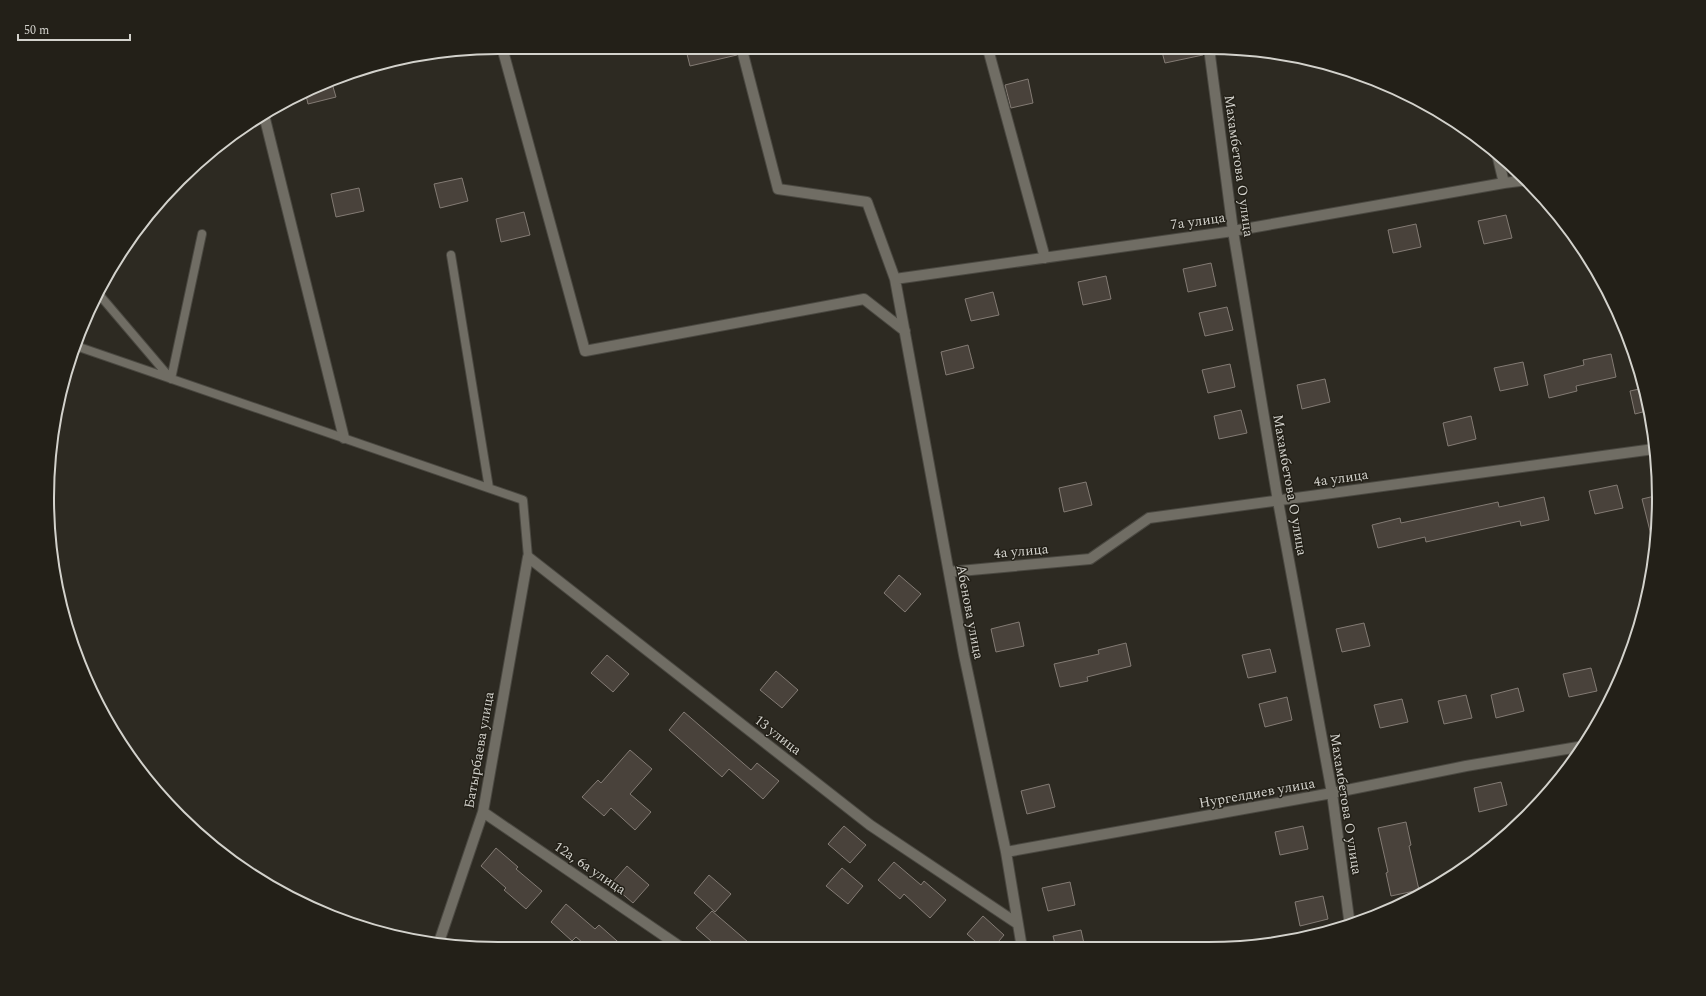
<svg xmlns="http://www.w3.org/2000/svg" width="1706" height="996" font-family="Spectral,serif">
  <style>
    .building { fill: #49423b; stroke: #837b74 }
    .lines { fill: none; stroke-linecap: round; stroke-linejoin: round }
    .lane-casing { stroke: #4a4841; stroke-width: 10 }
    .street-casing { stroke: #4a4841; stroke-width: 12 }
    .lane { stroke: #706d64; stroke-width: 8 }
    .street { stroke: #706d64; stroke-width: 10 }
    .labels { text-anchor: middle; dominant-baseline: central; stroke-width: 3; stroke-linejoin: round; paint-order: stroke }
    .street-label { font-size: 14px; fill: #d3d2cc; stroke: #232018 }
    .rim { fill: none; stroke: #d3d2cc; stroke-width: 2 }
  </style>
  <rect width="100%" height="100%" fill="#2d2a22"/>
  <path class="building" d="M1161,48H1203V55L1165,63Z
    M686,50H736L737,55L690,66Z
    M1028,79L1033,103L1011,108L1005,85Z
    M331,80L336,97L308,104L305,91Z
    M462,178L468,201L440,208L434,184Z
    M359,188L364,211L336,217L331,194Z
    M524,212L530,235L501,242L496,219Z
    M1506,215L1512,238L1484,244L1478,221Z
    M1416,224L1421,247L1393,253L1388,230Z
    M1211,263L1216,286L1188,292L1183,269Z
    M1106,276L1111,299L1083,305L1078,282Z
    M993,292L999,315L971,321L965,299Z
    M1227,307L1233,330L1205,336L1199,313Z
    M968,345L974,368L946,375L941,352Z
    M1611,354L1616,377L1576,386L1577,391L1549,398L1544,375L1584,365L1583,360Z
    M1523,362L1528,385L1500,391L1494,368Z
    M1230,364L1235,387L1208,393L1202,370Z
    M1325,379L1330,402L1302,409L1297,385Z
    M1644,388L1650,410L1635,414L1630,391Z
    M1241,410L1247,433L1219,439L1214,416Z
    M1471,416L1476,439L1448,446L1443,423Z
    M1086,482L1092,505L1064,512L1059,488Z
    M1617,485L1623,508L1595,514L1589,491Z
    M1659,495L1655,543H1653L1642,499Z
    M1544,497L1549,520L1521,526L1520,521L1426,542L1425,537L1378,548L1372,525L1400,518L1401,523L1498,502L1499,507Z
    M899,575L921,594L905,612L884,593Z
    M1019,622L1024,646L996,652L991,629Z
    M1364,623L1370,646L1342,652L1336,629Z
    M1126,643L1131,666L1087,677L1088,681L1060,687L1054,664L1099,654L1098,650Z
    M1270,649L1276,672L1248,678L1242,655Z
    M607,655L629,674L613,692L591,673Z
    M1591,668L1597,691L1569,697L1563,674Z
    M776,671L798,690L782,708L760,690Z
    M1518,688L1524,711L1496,718L1491,695Z
    M1466,695L1472,718L1444,724L1438,701Z
    M1287,697L1292,720L1265,727L1259,704Z
    M1402,699L1408,722L1380,728L1374,705Z
    M684,712L751,770L757,763L779,781L763,799L729,769L722,777L669,730Z
    M630,750L652,769L630,794L651,812L635,830L611,808L604,816L582,797L598,780L601,783Z
    M1501,782L1507,805L1479,812L1474,788Z
    M1049,784L1055,807L1027,814L1021,791Z
    M1406,822L1411,845L1409,846L1419,890L1391,896L1386,873L1388,872L1378,828Z
    M844,826L866,845L850,863L828,844Z
    M1303,826L1308,849L1280,855L1275,832Z
    M496,848L518,867L516,869L542,891L526,909L504,890L506,888L481,866Z
    M894,862L921,885L924,881L946,900L930,918L904,894L900,899L878,880Z
    M627,866L649,885L633,903L611,884Z
    M842,868L863,886L848,904L826,886Z
    M709,875L731,894L715,912L694,893Z
    M1070,882L1075,905L1048,911L1042,888Z
    M1323,896L1328,919L1300,926L1295,902Z
    M566,904L595,929L599,925L625,948H589L576,937L572,941L551,922Z
    M712,911L755,948H719L696,928Z
    M983,916L1004,935L993,948H983L967,934Z
    M1081,930L1085,948H1056L1053,936Z"/>
  <g class="lines">
    <g class="lane-casing">
      <path id="lane" d="M451,255L489,488
        M97,292L171,379L202,234
        M76,346L523,500L528,557"/>
    </g>
    <g class="street-casing">
      <path id="street" d="M1209,48L1233,231L1278,501L1332,793L1350,926
        M988,49L1045,258
        M742,50L778,189L867,202L895,279L964,655L1006,852L1022,948
        M503,51L585,351L864,299L905,331
        M264,115L344,438
        M1497,154L1504,183
        M895,279L1233,231L1504,183L1528,180
        M949,572L1090,559L1149,518L1654,449
        M483,812L682,948
        M1006,852L1332,793L1466,766L1584,746
        M439,942L483,812L528,557L870,825L1018,924"/>
    </g>
    <use href="#lane" class="lane"/>
    <use href="#street" class="street"/>
  </g>
  <g class="labels">
    <g class="street-label">
      <text transform="translate(1239 166) rotate(82)">Махамбетова О улица</text>
      <text transform="translate(1198 221) rotate(-8)">7а улица</text>
      <text transform="translate(1341 478) rotate(-8)">4а улица</text>
      <text transform="translate(1290 485) rotate(80)">Махамбетова О улица</text>
      <text transform="translate(1021 551) rotate(-5)">4а улица</text>
      <text transform="translate(970 612) rotate(79)">Абенова улица</text>
      <text transform="translate(778 735) rotate(38)">13 улица</text>
      <text transform="translate(479 750) rotate(-80)">Батырбаева улица</text>
      <text transform="translate(1257 793) rotate(-10)">Нургелдиев улица</text>
      <text transform="translate(1346 804) rotate(81)">Махамбетова О улица</text>
      <text transform="translate(590 868) rotate(34)">12а, 6а улица</text>
    </g>
  </g>
  <path d="M0 0H1706V996H0ZM498 54H1208A444 444 0 0 1 1652 498V498A444 444 0 0 1 1208 942H498A444 444 0 0 1 54 498V498A444 444 0 0 1 498 54Z" fill="#232018" fill-rule="evenodd"/>
  <path class="rim" d="M498 54H1208A444 444 0 0 1 1652 498V498A444 444 0 0 1 1208 942H498A444 444 0 0 1 54 498V498A444 444 0 0 1 498 54Z"/>
  <path d="M18 34v6h112v-6" fill="none" stroke="#d3d2cc" stroke-width="2"/>
  <text x="24" y="34" font-size="12" fill="#d3d2cc" stroke="#232018" stroke-width="3" paint-order="stroke">50 m</text>
</svg>
